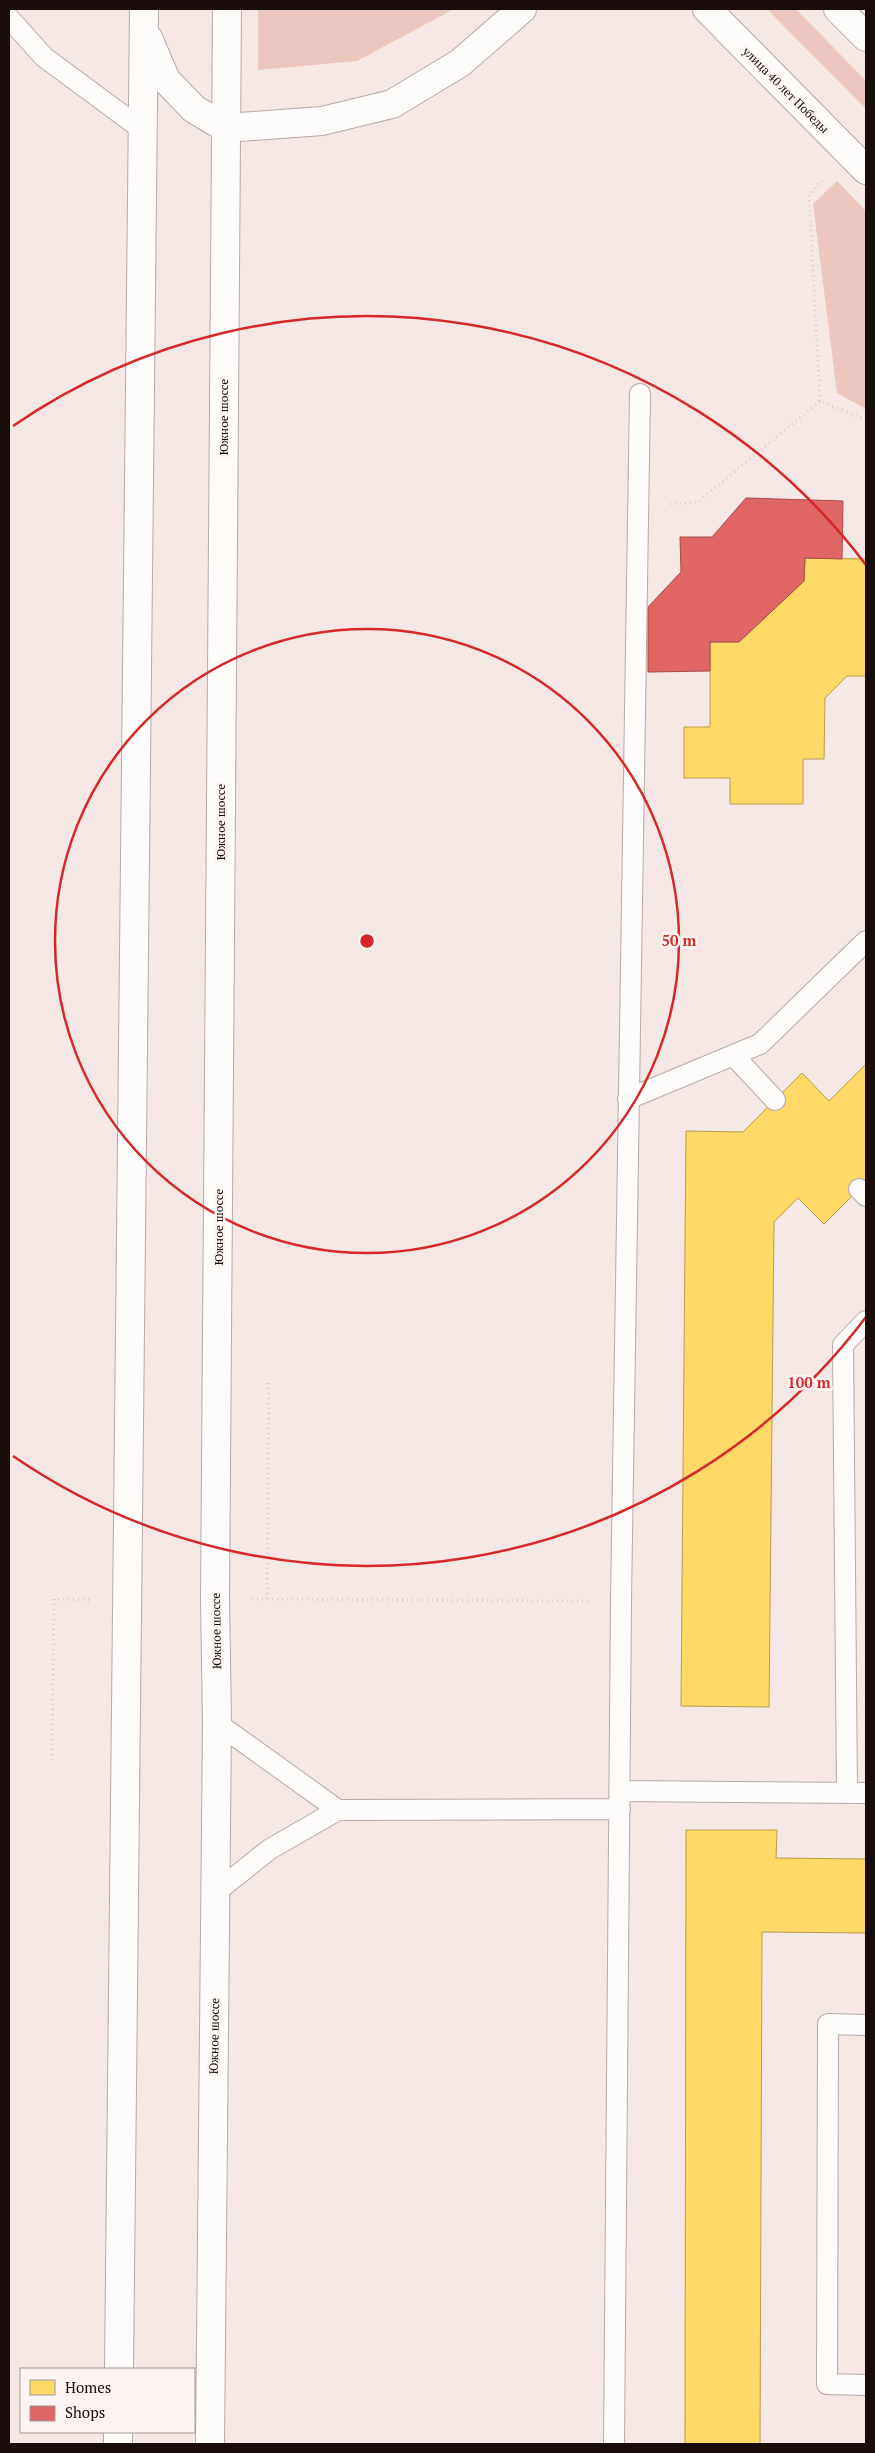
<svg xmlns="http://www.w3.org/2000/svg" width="875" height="2453" font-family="'PT Serif',serif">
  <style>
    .green { fill: #edc7bf }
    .homes { fill: #ffd966; stroke: #ba9c4b }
    .shops { fill: #e06666; stroke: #a44b4b }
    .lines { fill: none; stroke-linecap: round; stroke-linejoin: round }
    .lane-casing { stroke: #b7aaa8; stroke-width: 22 }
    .primary-casing { stroke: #b7aaa8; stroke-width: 30 }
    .path { stroke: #d4cfce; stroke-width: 3; stroke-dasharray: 1 4; stroke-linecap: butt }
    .lane { stroke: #fefbfb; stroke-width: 20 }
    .primary { stroke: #fefbfb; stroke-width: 28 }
    .ring { fill: none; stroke: #d62828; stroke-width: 2.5 }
    .labels { text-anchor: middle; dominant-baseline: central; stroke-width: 5; stroke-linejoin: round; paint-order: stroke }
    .street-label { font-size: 12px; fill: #180d0b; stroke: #fbf4f3 }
    .centre { fill: #d62828; stroke: #fbf4f3; stroke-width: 2.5 }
    .ring-label { font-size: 15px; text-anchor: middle; font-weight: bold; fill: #d62828; stroke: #fbf4f3; stroke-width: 5; stroke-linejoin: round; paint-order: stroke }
  </style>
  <rect width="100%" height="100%" fill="#f5e7e4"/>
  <path class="green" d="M258,9H454L357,61L258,70Z
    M767,9H796L866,81V109Z
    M837,181L866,211V409L837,393L813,204Z"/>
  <path class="homes" d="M805,558L866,559V676H847L825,698L824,759H803V804H730V778H684V727H710V642H739L804,581Z
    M866,1064V1182L824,1224L798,1198L774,1222L769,1707L681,1706L686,1131L743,1132L802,1073L829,1101Z
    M686,1830H777L776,1858L866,1859V1933L762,1932L760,2444H685Z"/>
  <path class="shops" d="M746,498L843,501L842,559L805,558L804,581L739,642H710V671L648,672V607L681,572L680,537H712Z"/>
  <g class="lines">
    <g class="lane-casing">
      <path id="lane" d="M9,18L44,57L144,131
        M733,1055L775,1100
        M628,1099L760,1044L866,941
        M859,1189L866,1196
        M217,1723L338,1810
        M620,1791L866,1793
        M847,1793L843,1345L866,1321
        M216,1892L270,1849L338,1810L620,1809
        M866,2025L828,2024L827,2384L866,2385
        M614,2444L621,1601L640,394"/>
    </g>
    <g class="primary-casing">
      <path id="primary" d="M707,9L866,170
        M838,9L866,37
        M148,38L166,80L194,109L226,128
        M226,128L322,121L392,104L460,63L522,9
        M119,2369L144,9
        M118,2444V2432
        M210,2444L217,1723L215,1599L227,9"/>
    </g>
    <path class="path" d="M820,401L809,195L824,178
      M670,504L698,502L820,401L866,420
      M252,1599L590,1601
      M267,1599L269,1379
      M52,1760L54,1599L93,1600"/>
    <use href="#lane" class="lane"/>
    <use href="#primary" class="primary"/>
  </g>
  <g class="ring">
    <circle cx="367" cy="941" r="312"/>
    <path d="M866 1317A625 625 0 0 1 13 1456M13 426A625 625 0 0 1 866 565"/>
  </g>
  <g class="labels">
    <g class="street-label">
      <text transform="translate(786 90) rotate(45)">улица 40 лет Победы</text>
      <text transform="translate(223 417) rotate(-90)">Южное шоссе</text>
      <text transform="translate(220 822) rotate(-90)">Южное шоссе</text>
      <text transform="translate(218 1227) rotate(-90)">Южное шоссе</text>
      <text transform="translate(216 1631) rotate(-91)">Южное шоссе</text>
      <text transform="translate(214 2036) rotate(-89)">Южное шоссе</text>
    </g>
  </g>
  <circle cx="367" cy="941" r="8" class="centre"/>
  <g class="ring-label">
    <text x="679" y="946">50 m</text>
    <text x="809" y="1388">100 m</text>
  </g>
  <rect width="875" height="2453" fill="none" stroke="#180d0b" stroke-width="20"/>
  <rect x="20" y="2368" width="175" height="65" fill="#fbf4f3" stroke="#a09896"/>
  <rect x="30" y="2380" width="25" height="15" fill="#ffd966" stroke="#a09896"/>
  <text x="65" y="2393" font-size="15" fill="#180d0b">Homes</text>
  <rect x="30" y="2406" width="25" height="15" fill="#e06666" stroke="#a09896"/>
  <text x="65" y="2418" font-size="15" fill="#180d0b">Shops</text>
</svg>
